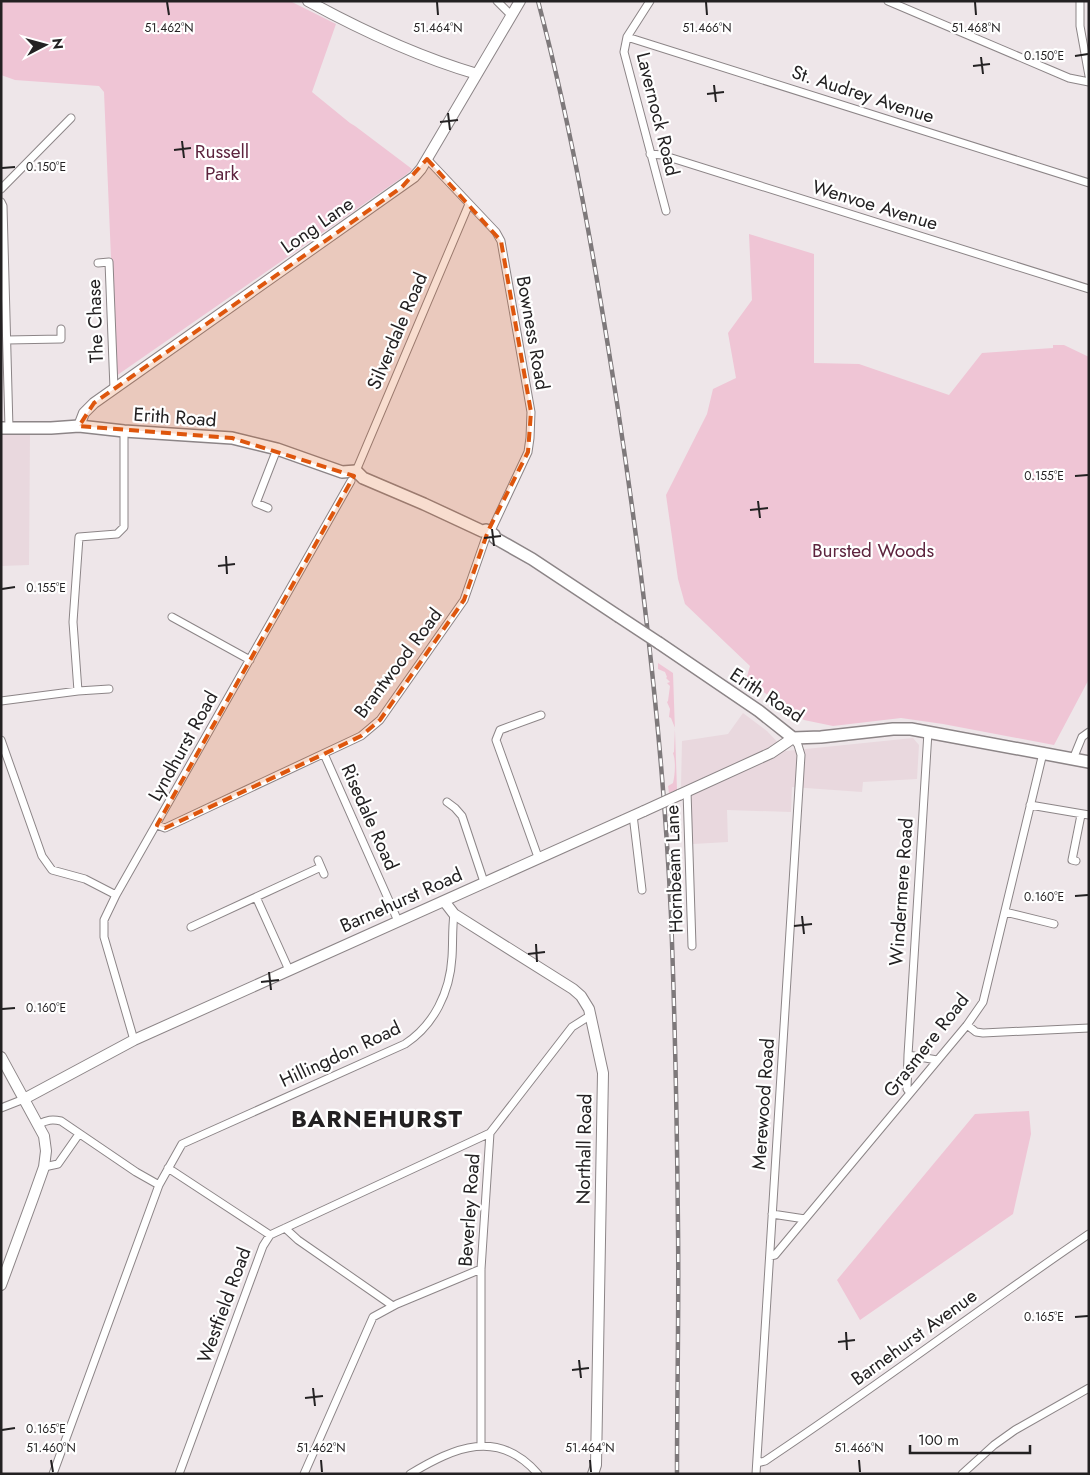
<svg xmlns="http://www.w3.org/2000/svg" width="1090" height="1475" font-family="Jost,sans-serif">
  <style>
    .built { fill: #e9d8de }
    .green { fill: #efc5d5 }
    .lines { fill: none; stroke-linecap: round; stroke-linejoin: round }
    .street-casing { stroke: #8c8587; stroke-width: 9 }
    .secondary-casing { stroke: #8c8587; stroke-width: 12 }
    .primary-casing { stroke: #8c8587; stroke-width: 14 }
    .street { stroke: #fff; stroke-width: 7 }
    .secondary { stroke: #fff; stroke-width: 10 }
    .primary { stroke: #fff; stroke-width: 11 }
    .rail-casing { stroke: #7e797b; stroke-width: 4.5 }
    .rail { stroke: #fff; stroke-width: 2.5; stroke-dasharray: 8; stroke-linecap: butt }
    .secondary-bridge-casing { stroke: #8c8587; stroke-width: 12; stroke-linecap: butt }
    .primary-bridge-casing { stroke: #8c8587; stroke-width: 14; stroke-linecap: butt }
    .secondary-bridge { stroke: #fff; stroke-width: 10 }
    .primary-bridge { stroke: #fff; stroke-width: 11 }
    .marked { fill: #de560d; fill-opacity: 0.2; stroke: #de560d; stroke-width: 4; stroke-dasharray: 10 6; stroke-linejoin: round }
    .ticks { fill: none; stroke: #232122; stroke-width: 2 }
    .labels { text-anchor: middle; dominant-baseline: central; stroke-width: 4.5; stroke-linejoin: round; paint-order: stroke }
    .street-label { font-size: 19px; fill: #232122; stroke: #fff }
    .park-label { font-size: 19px; fill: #5d243e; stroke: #fff }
    .district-label { font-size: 24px; font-weight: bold; letter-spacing: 1px; fill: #232122; stroke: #fff }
    .ticks-label { font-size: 12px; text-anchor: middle; fill: #232122; stroke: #fff; stroke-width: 4.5; stroke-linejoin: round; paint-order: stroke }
  </style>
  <rect width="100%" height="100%" fill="#eee6e9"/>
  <path class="built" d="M1,433L30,434L29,565L1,566Z
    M743,713L767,731L786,751L913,738L919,745L917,779L863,782L862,792L792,787L791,812L727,810L728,842L693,844L690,784L681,787L682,741L728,734Z"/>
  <path class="green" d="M1,1H290L336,24L312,92L350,123L355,126L412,169L407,174L116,376L104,92L99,86L15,80L1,75Z
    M749,234L814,254V363L859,364L949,395L982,353L1053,348V345H1064L1089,357V679L1054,745L943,724L901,718L833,726L804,720L746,680L750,666L685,604L678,579L666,495L707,414L713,389L736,378L728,333L752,300Z
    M658,663L673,673L677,790L669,793L668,786L673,783C675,775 676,761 673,753L674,752L675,728L671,718L669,717L670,709L667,702L668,701L670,686L667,683L670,682L666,678L667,677L665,672L658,669Z
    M1029,1111L1031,1134L1013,1214L860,1320L837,1280L975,1114Z"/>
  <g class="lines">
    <g class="street-casing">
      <path id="street" d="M497,1L511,15
        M650,1L627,37L624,52L666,211
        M888,1L1069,78L1089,82
        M1080,1V26L1089,76
        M627,37L1089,183
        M650,154L662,155L1089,289
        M427,159L496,232L501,241L531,412L530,438L528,452L490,533
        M1,189L71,118
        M1,202L3,206L9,428
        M98,263L109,262L114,389
        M7,340L61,339V329
        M356,471L469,204
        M268,508L256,503L277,449
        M172,617L250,660
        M78,691L109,689
        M1,701L78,691L73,622L79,537L117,534L124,527V431
        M1,740L42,856L52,870L85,879L116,895
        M324,754L398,921
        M1073,759L1082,737L1089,732
        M687,791L692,946
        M447,802L455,808L462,816L484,882
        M1030,805L1089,815
        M633,815L642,890
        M157,825L165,828L361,736L380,720L464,600L486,537
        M538,857L496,740L500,730L541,715
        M318,860L324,874
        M1076,861L1072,860L1081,815
        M256,897L289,970
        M1005,912L1054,924
        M191,927L321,867
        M967,1025L976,1032L983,1033L1089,1028
        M134,1040L104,937V920L116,895L351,481
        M908,1055L937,1060
        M910,1093L907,1089L908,1055L928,732
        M1,1108L24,1099
        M39,1124C47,1120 52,1119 61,1121L136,1172L159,1185
        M44,1167L58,1164L79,1134
        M168,1168L270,1235
        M772,1214L805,1219
        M285,1228L298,1240L393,1306
        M770,1256L775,1255L967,1025L983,1002L1043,753
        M481,1446V1269L490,1133L572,1027L591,1015
        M757,1463L765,1461C875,1388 980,1308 1089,1234
        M53,1474L159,1185L182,1144L405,1044C434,1025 450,992 452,957C453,943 452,929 454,914
        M179,1474L263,1246L270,1235L490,1133
        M304,1474L373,1317L397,1304L481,1269
        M410,1474C455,1447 498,1428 538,1474
        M756,1474L801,755L798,745L793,738
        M962,1474L994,1445L1015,1430L1089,1388"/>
    </g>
    <g class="secondary-casing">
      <path id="secondary" d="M308,1C361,30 419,57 477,74
        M79,426L84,413L94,403L414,177L421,169L520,1
        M679,795L771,753L793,738
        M444,901L454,914L573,989L581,996L589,1009L603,1073L596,1465L593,1474
        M1,1057L44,1136L46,1151L44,1167L33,1198L1,1285
        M24,1099L134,1040L644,811"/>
    </g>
    <g class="primary-casing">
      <path id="primary" d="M1,428H51L79,426L124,431L232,438L277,449L342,472L356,471L363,478L424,504L482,531L486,530L494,535L495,538L532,559L618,616
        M659,643L759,711L793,738L821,737L893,729H911L1089,762"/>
    </g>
    <use href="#street" class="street"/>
    <use href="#secondary" class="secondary"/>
    <use href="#primary" class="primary"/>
    <g class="rail-casing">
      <path id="rail" d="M538,1C573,133 596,268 617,403C643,573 663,743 671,915C675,1019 677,1123 678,1228C679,1310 677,1392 677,1474"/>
    </g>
    <use href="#rail" class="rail"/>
    <g class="secondary-bridge-casing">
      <path id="secondary-bridge" d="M644,811L679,795"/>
    </g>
    <g class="primary-bridge-casing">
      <path id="primary-bridge" d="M618,616L659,643"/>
    </g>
    <use href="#secondary-bridge" class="secondary-bridge"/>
    <use href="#primary-bridge" class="primary-bridge"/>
  </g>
  <path class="marked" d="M427,159L501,241L531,412L528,452L488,531L464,600L380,720L361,736L324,754L165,828L157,825L354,476L232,438L79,426L94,403L402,187Z"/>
  <path class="ticks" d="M167,2L169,15M437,2L438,15M706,2L707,15M975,2L976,15M1075,56L1088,54M981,57L983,74M973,66L990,64M714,85L716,102M707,94L724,92M448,113L450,130M440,122L458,120M182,141L184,158M174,150L191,148M2,168L15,167M1075,476L1088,475M758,501L760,518M750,510L768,508M492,529L494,546M484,538L501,536M226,556L227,574M218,566L235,564M2,589L15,587M1075,896L1088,895M802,916L804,934M794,926L812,924M536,944L537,962M528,954L545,952M269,972L271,990M261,982L279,980M2,1009L15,1008M1075,1317L1088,1316M846,1332L847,1350M838,1342L855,1340M579,1360L581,1378M572,1370L589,1368M313,1388L315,1406M305,1398L323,1396M2,1430L15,1428M51,1460L53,1472M321,1460L322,1472M590,1460L591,1472M859,1460L860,1472"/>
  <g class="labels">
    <g class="street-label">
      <text transform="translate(863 94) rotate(18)">St. Audrey Avenue</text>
      <text transform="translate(658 114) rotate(76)">Lavernock Road</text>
      <text transform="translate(875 205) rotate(17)">Wenvoe Avenue</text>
      <text transform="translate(317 225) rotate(-35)">Long Lane</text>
      <text transform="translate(95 321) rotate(-92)">The Chase</text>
      <text transform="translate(397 331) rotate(-67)">Silverdale Road</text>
      <text transform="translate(533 333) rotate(80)">Bowness Road</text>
      <text transform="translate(175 417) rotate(4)">Erith Road</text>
      <text transform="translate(398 663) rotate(-53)">Brantwood Road</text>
      <text transform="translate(767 695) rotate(33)">Erith Road</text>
      <text transform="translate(183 746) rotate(-61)">Lyndhurst Road</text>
      <text transform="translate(370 817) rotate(66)">Risedale Road</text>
      <text transform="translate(674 869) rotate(-92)">Hornbeam Lane</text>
      <text transform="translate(901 892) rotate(-86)">Windermere Road</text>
      <text transform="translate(401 900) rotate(-24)">Barnehurst Road</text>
      <text transform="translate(926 1045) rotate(-52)">Grasmere Road</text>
      <text transform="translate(340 1054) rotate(-25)">Hillingdon Road</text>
      <text transform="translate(763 1104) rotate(-86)">Merewood Road</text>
      <text transform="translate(584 1149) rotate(-89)">Northall Road</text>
      <text transform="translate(469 1210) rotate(-86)">Beverley Road</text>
      <text transform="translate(224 1305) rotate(-70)">Westfield Road</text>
      <text transform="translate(914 1337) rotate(-36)">Barnehurst Avenue</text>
    </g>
    <g class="park-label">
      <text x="222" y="151">Russell<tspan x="222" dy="22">Park</tspan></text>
      <text x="873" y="550">Bursted Woods</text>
    </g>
    <g class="district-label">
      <text x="377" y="1118">BARNEHURST</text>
    </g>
  </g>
  <g class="ticks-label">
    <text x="169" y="32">51.462°N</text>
    <text x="438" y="32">51.464°N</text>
    <text x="707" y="32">51.466°N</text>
    <text x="976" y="32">51.468°N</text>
    <text x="1044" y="60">0.150°E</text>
    <text x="46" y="171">0.150°E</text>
    <text x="1044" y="480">0.155°E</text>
    <text x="46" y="592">0.155°E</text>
    <text x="1044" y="901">0.160°E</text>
    <text x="46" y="1012">0.160°E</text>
    <text x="1044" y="1321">0.165°E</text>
    <text x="46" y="1433">0.165°E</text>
    <text x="51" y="1452">51.460°N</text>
    <text x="321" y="1452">51.462°N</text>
    <text x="590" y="1452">51.464°N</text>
    <text x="859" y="1452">51.466°N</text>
  </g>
  <rect width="1090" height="1475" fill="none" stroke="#232122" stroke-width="5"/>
  <g transform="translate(45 45) rotate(84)" stroke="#ffffff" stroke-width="4" paint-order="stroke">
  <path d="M0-4L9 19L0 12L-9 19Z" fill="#232122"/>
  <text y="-8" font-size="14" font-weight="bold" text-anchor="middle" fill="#232122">N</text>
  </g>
  <path d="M910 1445v8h120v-8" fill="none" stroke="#232122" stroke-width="2.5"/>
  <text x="918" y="1445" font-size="15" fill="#232122" stroke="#ffffff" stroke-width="4" paint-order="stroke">100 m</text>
</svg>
